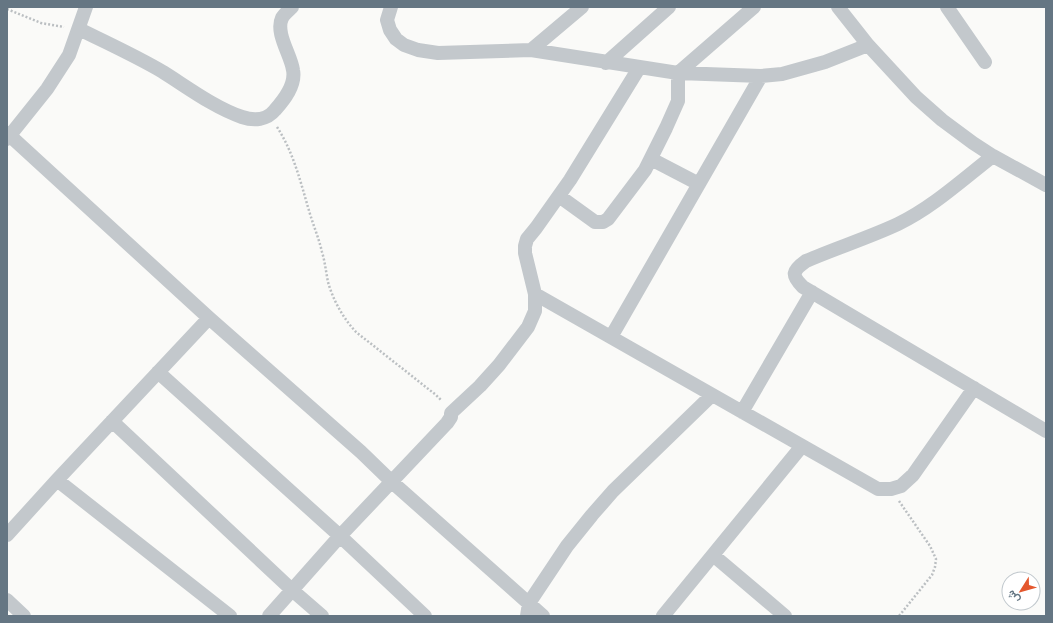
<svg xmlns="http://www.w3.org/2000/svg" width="1053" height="623" font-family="'Golos Text',Vazirmatn,sans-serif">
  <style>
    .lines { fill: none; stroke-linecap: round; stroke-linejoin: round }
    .path { stroke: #bbbfc2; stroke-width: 2.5; stroke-dasharray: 2 2; stroke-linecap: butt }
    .street { stroke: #c3c8cc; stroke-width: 14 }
  </style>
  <rect width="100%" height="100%" fill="#fafaf8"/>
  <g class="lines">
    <path class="path" d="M7,9L41,23L64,27
      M277,127C294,153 301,184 310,214C314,227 319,239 322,252C325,262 326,272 328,282C333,300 343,318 356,332L436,395L442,401
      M899,501L930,546L936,559L935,567L932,575L899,616"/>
    <path class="street" d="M391,7L387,20L390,30L396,39L404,45L418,50L438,53L531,50L678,73L761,76L782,74L825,62L868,45
      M838,7L868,45L916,97L942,120L973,143L993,156L1046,185
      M947,7L985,62
      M79,29C107,43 136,56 163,72C187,87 215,108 242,117C254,121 267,120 275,110C284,100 296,85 293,70C291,55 275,33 282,18C284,14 289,10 292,7
      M531,50L582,7
      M606,63L669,7
      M7,133L209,318L361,452L392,482L543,616
      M7,139L47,89L69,55L86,7
      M993,156C962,180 933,207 898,224C868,238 836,248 806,261C792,271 791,275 803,287L1046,431
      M651,159L699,184
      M559,196L595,222H603L608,219L645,170L666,128L678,101V73L754,7
      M535,294L878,489H891L901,486L913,475L974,388
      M611,337L761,76
      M158,372L340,536L425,616
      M742,412L812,292
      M112,421L292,590L322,616
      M57,480L230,616
      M7,535L57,480L209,318
      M713,555L785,616
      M7,600L24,616
      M269,616L340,536L447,423L451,417V413L480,386L499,365L528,327L535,311V294L525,253V246L527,239L536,228L570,180L639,68
      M527,616L529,603L567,546L592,515L613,491L712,395
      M663,616L802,446"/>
  </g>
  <rect width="1053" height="623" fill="none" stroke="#657683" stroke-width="16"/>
  <g transform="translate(1021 591) rotate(233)"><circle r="19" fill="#ffffff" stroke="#c1c8cd"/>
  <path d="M0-3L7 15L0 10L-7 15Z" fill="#e4572e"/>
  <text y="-6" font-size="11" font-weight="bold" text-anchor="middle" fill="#657683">ش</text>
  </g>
</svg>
